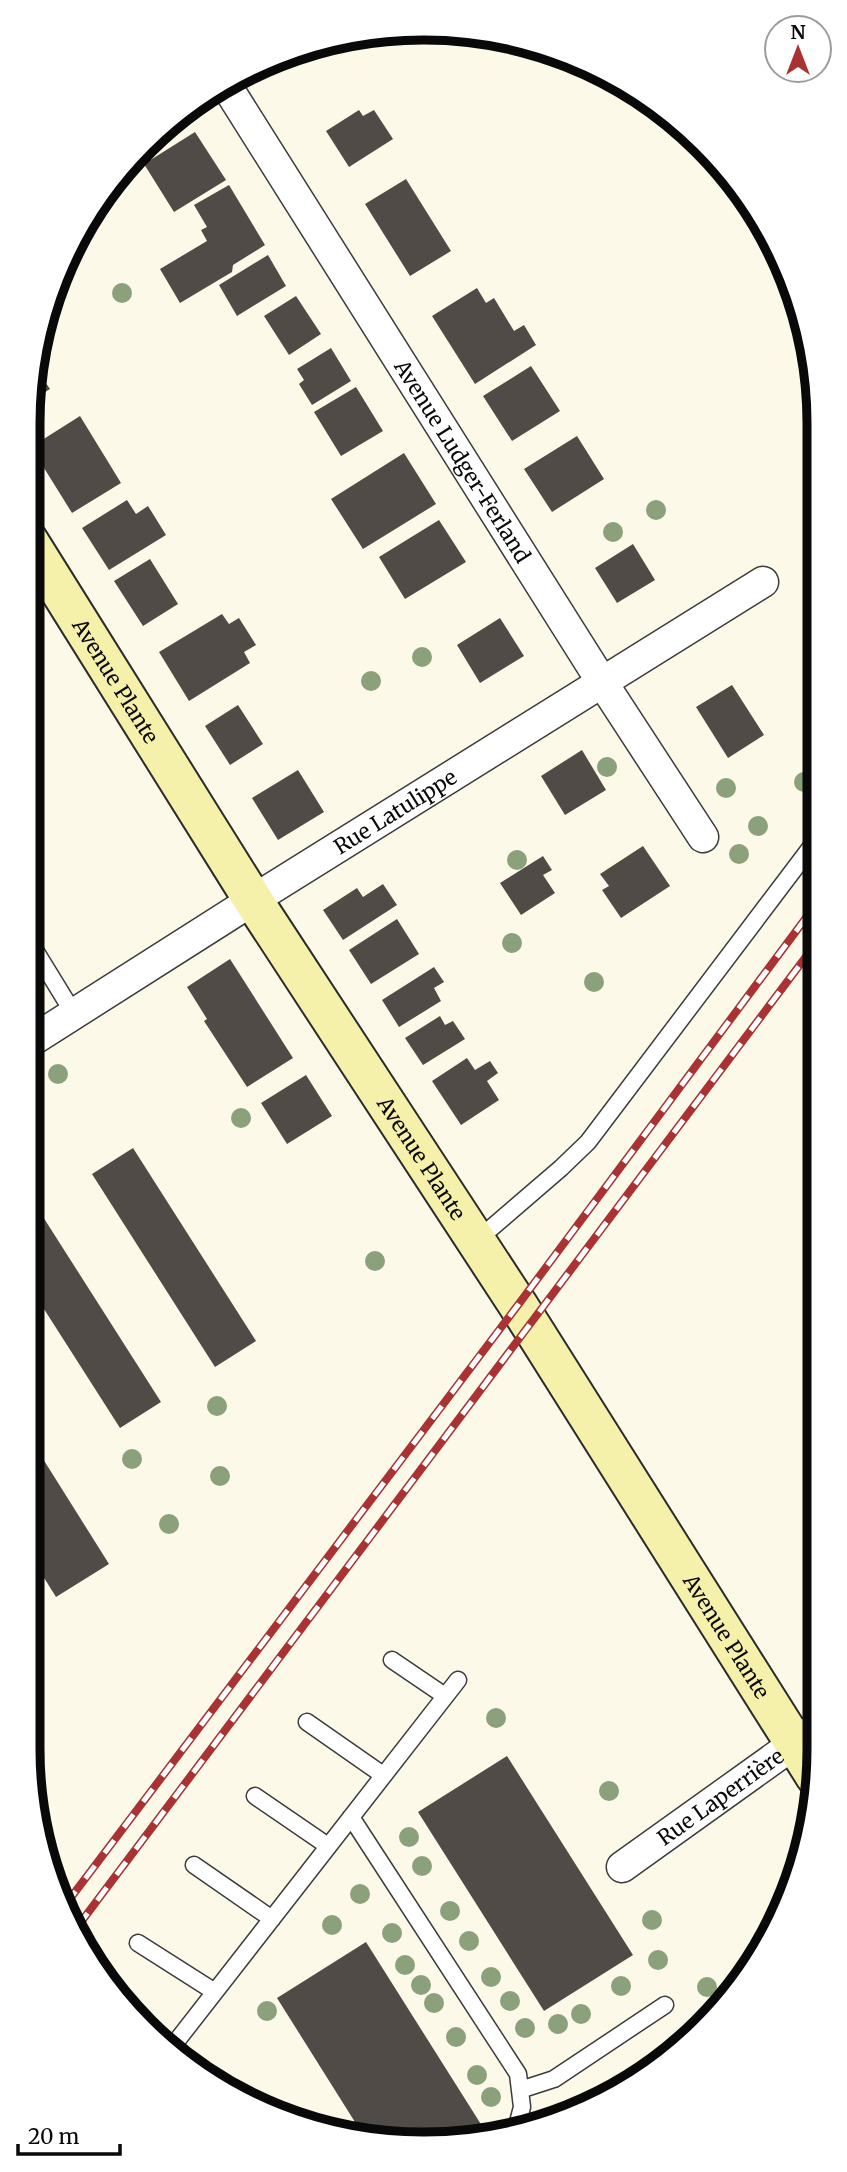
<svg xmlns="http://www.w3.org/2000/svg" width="847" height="2172" font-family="Merriweather,serif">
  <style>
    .building { fill: #514b47 }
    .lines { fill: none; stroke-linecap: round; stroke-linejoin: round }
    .lane-casing { stroke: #3c3c3c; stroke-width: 19 }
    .street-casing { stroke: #3c3c3c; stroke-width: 33 }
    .secondary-casing { stroke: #2b2b2b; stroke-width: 42 }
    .lane { stroke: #fff; stroke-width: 16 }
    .street { stroke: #fff; stroke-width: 30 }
    .secondary { stroke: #f6f1aa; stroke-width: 38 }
    .rail-casing { stroke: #a93233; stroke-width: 8 }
    .rail { stroke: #fff; stroke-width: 5; stroke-dasharray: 16; stroke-linecap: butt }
    .tree { fill: #8aa17b }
    .labels { text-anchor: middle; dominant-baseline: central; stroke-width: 7; stroke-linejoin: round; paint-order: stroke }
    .street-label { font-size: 21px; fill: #090909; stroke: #fff }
    .rim { fill: none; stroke: #090909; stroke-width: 9 }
  </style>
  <rect width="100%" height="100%" fill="#fdf9e8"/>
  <path class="building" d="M359,110L363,116L374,110L393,139L349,167L326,131Z
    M195,132L226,180L174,212L144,164Z
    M406,179L451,251L410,276L365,204Z
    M229,185L265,245L233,265L232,272L180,303L160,269L207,241L201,230L207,227L194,205Z
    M268,255L286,286L237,316L219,285Z
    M477,288L486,303L494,298L514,331L524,325L536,345L475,384L432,316Z
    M296,296L321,334L289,355L264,316Z
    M331,348L351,381L312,405L299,384L304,380L297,369Z
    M531,366L560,411L512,441L483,396Z
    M35,367L50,389L31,401Z
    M356,387L383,431L341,456L314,412Z
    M80,416L121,483L72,513L31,447Z
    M577,436L604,479L552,512L524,469Z
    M404,453L436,504L363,549L331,499Z
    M127,500L136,514L148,506L166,535L109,570L82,528Z
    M439,520L466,562L405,599L379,557Z
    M633,544L655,580L617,603L595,568Z
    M150,559L178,604L143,626L114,581Z
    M222,614L229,624L239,618L256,645L244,652L250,663L189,701L159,652Z
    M500,618L524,656L480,683L457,645Z
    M732,685L764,735L728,758L696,707Z
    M238,705L263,744L230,765L205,726Z
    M582,750L606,790L565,815L541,776Z
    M298,770L324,812L278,840L252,798Z
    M643,846L670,886L621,918L602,890L609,886L600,874Z
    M543,856L552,870L543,875L555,893L521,915L500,883Z
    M383,884L397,905L343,940L323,910L357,888L363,897Z
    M397,919L419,954L371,984L349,950Z
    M230,959L293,1058L247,1087L204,1021L207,1019L187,987Z
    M434,967L444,982L434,988L441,1001L399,1027L382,1000Z
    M440,1016L445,1025L453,1021L465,1039L423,1065L405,1038Z
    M467,1058L475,1070L490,1061L498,1073L487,1081L499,1100L461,1125L432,1081Z
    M306,1075L332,1116L287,1144L261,1103Z
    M133,1148L256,1341L215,1367L92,1174Z
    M38,1209L161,1402L120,1428L28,1284V1216Z
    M28,1435L109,1564L56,1597L28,1552Z
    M507,1756L633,1955L544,2011L418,1812Z
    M366,1942L489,2137L371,2141L365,2138L277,1998Z"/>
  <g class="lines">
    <g class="lane-casing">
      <path id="lane" d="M28,939L74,1014
        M475,1242L561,1168L588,1142L817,839
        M392,1660L445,1696
        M307,1722L383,1775
        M255,1796L328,1846
        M351,1817L518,2074L522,2107L516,2130
        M194,1865L272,1919
        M138,1943L215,1992
        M172,2047L458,1680
        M520,2090L554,2079L665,2005"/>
    </g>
    <g class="street-casing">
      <g id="street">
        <path id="s1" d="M224,82L602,682L703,837"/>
        <path id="s2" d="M28,1043L253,900L763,582"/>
        <path id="s3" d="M622,1867L819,1726"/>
      </g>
    </g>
    <g class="secondary-casing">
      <g id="secondary">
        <path id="s4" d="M28,540L253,900L518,1305L815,1776"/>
      </g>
    </g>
    <use href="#lane" class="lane"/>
    <use href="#street" class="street"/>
    <use href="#secondary" class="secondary"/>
    <g class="rail-casing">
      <path id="rail" d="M66,1904L518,1305L817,903
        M78,1926L817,942"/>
    </g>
    <use href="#rail" class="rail"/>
  </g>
  <g class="tree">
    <circle cx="122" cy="293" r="10"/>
    <circle cx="656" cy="510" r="10"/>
    <circle cx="613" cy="532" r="10"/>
    <circle cx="422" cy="657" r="10"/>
    <circle cx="371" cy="681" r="10"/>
    <circle cx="607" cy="767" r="10"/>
    <circle cx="804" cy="782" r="10"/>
    <circle cx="726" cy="788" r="10"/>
    <circle cx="758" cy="826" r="10"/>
    <circle cx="739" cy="854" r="10"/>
    <circle cx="517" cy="860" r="10"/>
    <circle cx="512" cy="943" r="10"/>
    <circle cx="594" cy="982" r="10"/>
    <circle cx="58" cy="1074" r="10"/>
    <circle cx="241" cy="1118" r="10"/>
    <circle cx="375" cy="1261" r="10"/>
    <circle cx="217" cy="1406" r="10"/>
    <circle cx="132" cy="1459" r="10"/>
    <circle cx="220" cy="1476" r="10"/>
    <circle cx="169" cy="1524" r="10"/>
    <circle cx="496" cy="1718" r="10"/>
    <circle cx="609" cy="1791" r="10"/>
    <circle cx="409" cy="1837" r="10"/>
    <circle cx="422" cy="1866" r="10"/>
    <circle cx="360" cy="1894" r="10"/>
    <circle cx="450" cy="1911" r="10"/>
    <circle cx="652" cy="1920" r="10"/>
    <circle cx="332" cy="1925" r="10"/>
    <circle cx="392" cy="1933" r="10"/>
    <circle cx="469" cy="1941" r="10"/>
    <circle cx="658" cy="1960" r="10"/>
    <circle cx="405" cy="1965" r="10"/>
    <circle cx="491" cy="1977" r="10"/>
    <circle cx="421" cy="1985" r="10"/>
    <circle cx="621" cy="1986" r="10"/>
    <circle cx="707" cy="1987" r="10"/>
    <circle cx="510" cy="2001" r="10"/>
    <circle cx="434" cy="2003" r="10"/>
    <circle cx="267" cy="2011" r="10"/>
    <circle cx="581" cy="2014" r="10"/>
    <circle cx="558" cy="2024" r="10"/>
    <circle cx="525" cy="2028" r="10"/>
    <circle cx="456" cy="2037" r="10"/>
    <circle cx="477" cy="2075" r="10"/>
    <circle cx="491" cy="2097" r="10"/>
  </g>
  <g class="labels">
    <g class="street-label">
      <text stroke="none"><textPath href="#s1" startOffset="448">Avenue Ludger-Ferland</textPath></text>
      <text stroke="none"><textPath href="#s4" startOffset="166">Avenue Plante</textPath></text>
      <text stroke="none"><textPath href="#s2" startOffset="434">Rue Latulippe</textPath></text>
      <text stroke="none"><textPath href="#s4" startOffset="733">Avenue Plante</textPath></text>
      <text stroke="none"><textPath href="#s4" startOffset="1300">Avenue Plante</textPath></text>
      <text stroke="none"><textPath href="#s3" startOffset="121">Rue Laperrière</textPath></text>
    </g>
  </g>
  <path d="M0 0H847V2172H0ZM423 40H424A383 383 0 0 1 807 423V1749A383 383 0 0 1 424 2132H423A383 383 0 0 1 40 1749V423A383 383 0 0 1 423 40Z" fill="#fff" fill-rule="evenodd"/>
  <path class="rim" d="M423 40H424A383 383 0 0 1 807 423V1749A383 383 0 0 1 424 2132H423A383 383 0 0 1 40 1749V423A383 383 0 0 1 423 40Z"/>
  <g transform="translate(798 49)"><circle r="33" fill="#ffffff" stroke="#9d9d9d" stroke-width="2"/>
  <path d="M0-5L12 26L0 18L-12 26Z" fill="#a93233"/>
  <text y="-10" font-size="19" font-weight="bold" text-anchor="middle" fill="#090909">N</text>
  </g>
  <path d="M18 2144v10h102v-10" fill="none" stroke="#090909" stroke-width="3.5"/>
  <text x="28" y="2144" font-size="21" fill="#090909" stroke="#ffffff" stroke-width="5" paint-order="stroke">20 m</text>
</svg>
